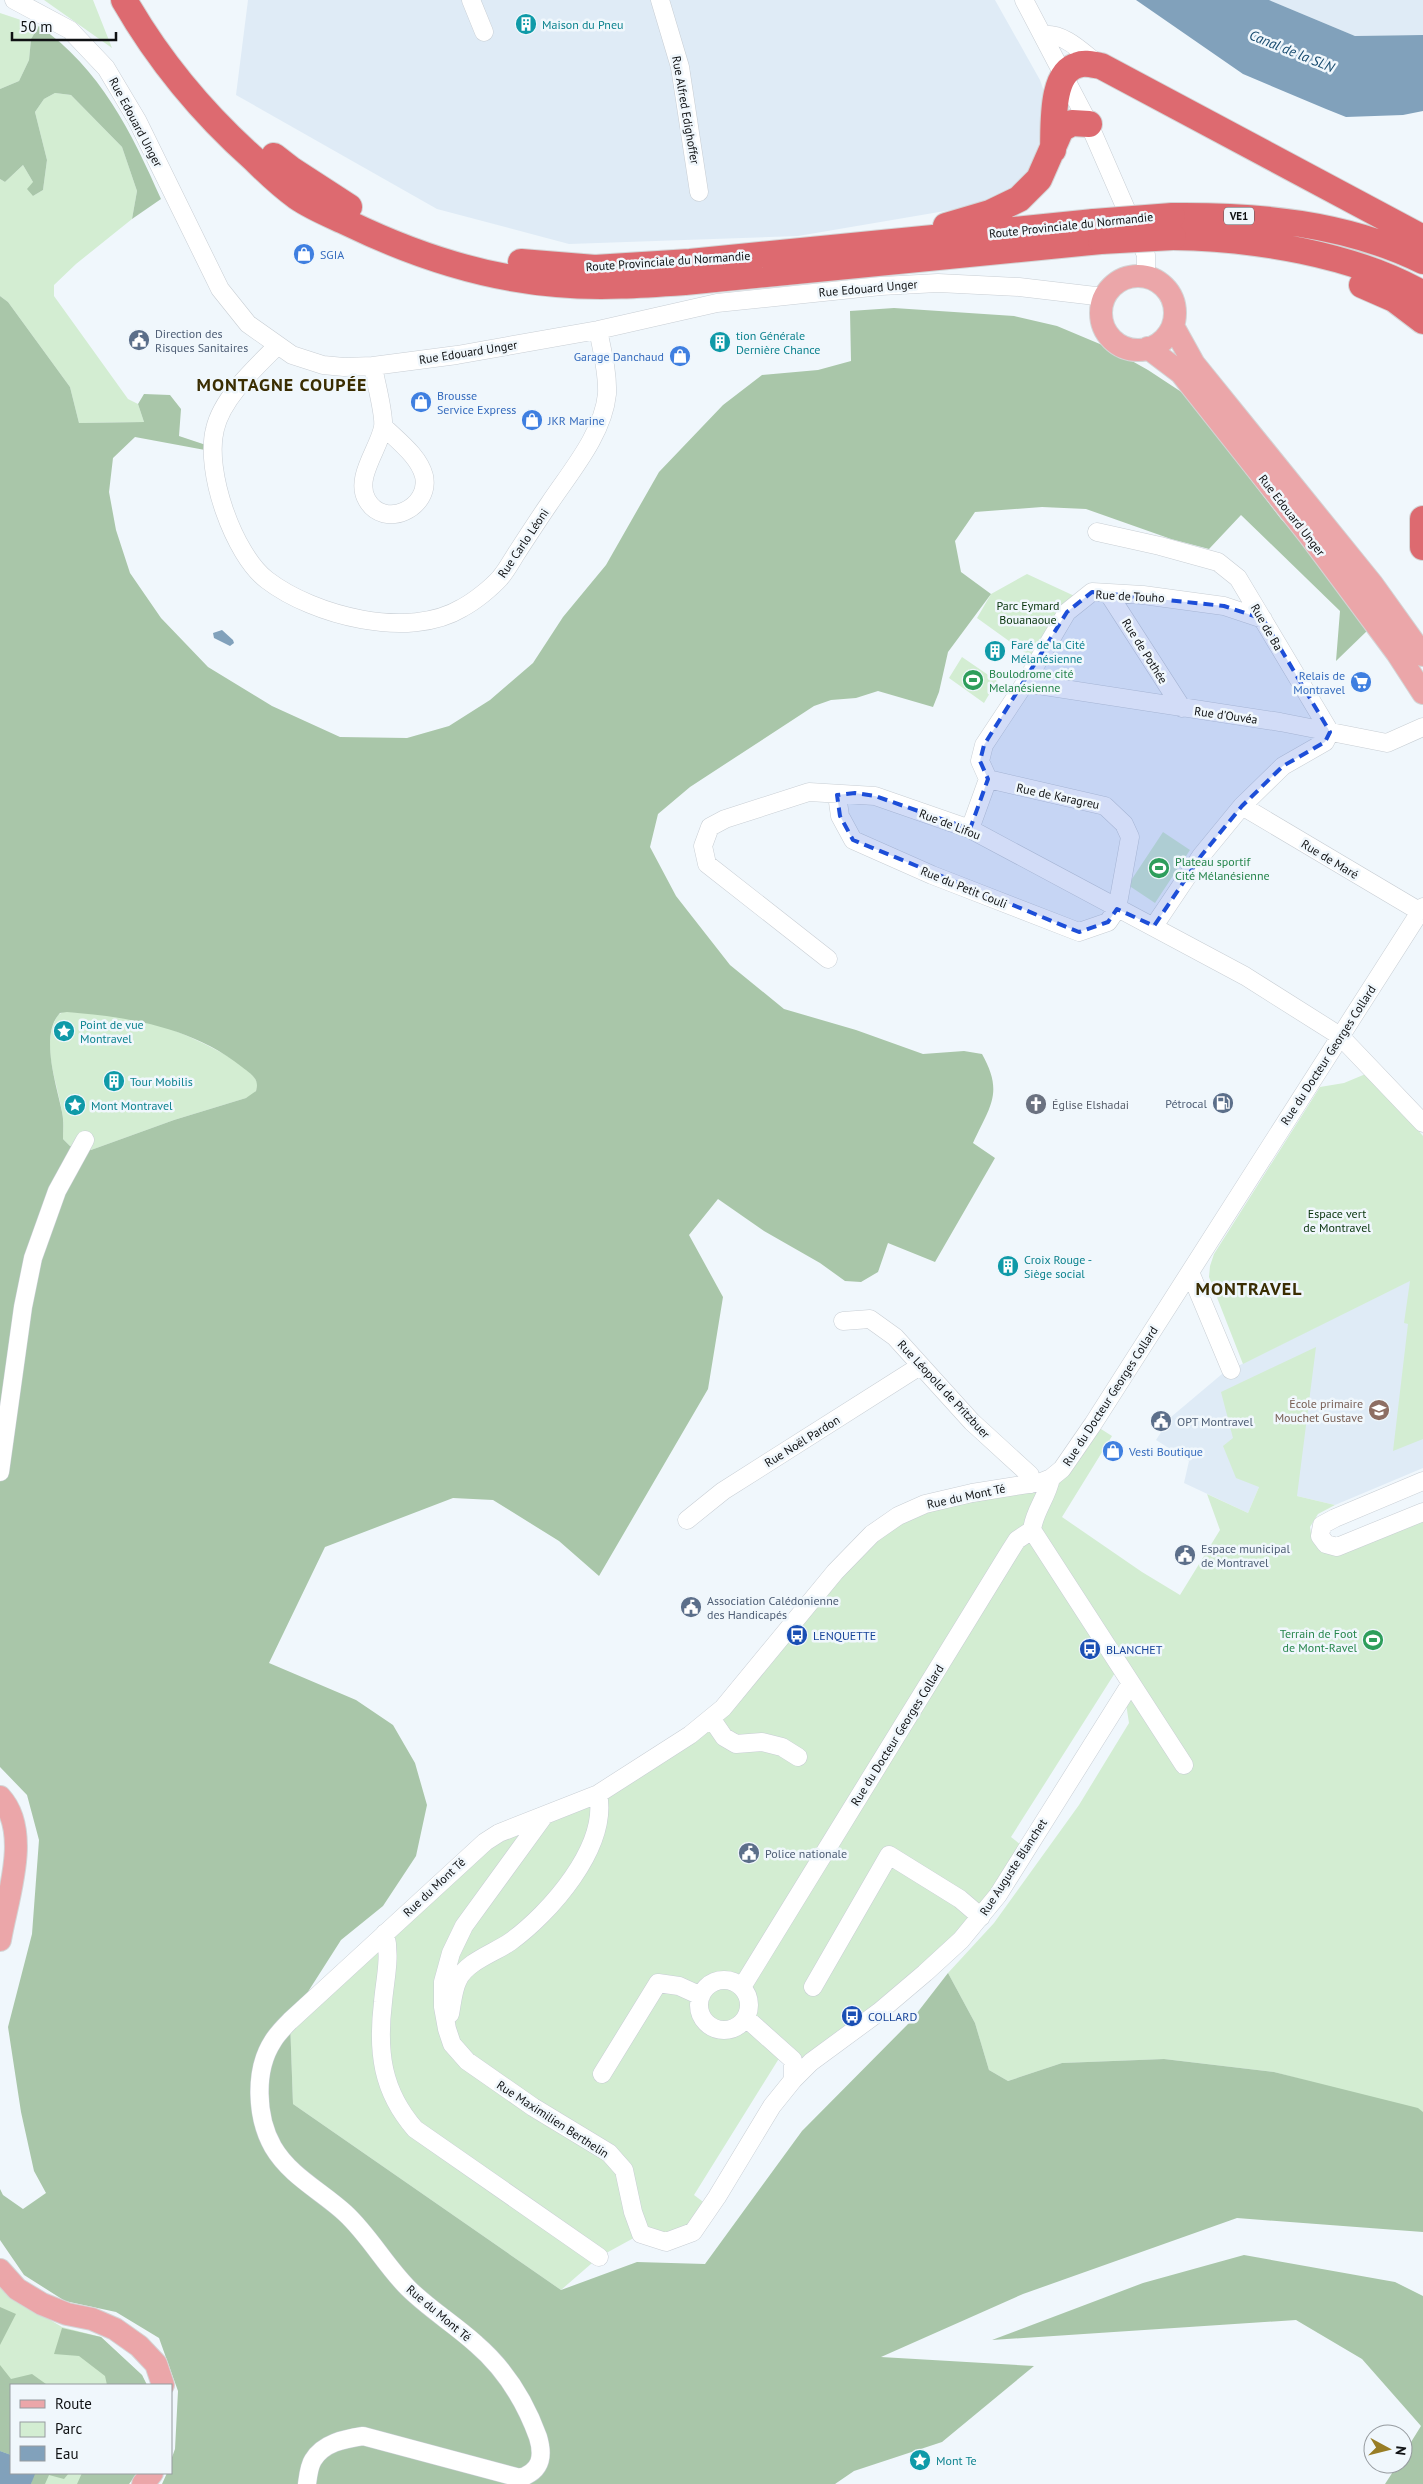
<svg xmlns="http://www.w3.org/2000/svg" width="1423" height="2484" font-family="'PT Sans',sans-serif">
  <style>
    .built { fill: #dfebf6 }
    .green { fill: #d3edd2 }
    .forest { fill: #a9c6a9; fill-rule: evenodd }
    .water { fill: #81a1bb }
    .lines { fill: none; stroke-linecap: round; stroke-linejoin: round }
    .minor-casing { stroke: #c8ced4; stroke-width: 19 }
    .major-casing { stroke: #d4d4d5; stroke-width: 24 }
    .highway-casing { stroke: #d4d4d5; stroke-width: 28 }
    .minor { stroke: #fff; stroke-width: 18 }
    .major { stroke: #eba6a9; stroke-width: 22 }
    .highway { stroke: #dd6a70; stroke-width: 26 }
    .highway-bridge-casing { stroke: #d4d4d5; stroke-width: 28; stroke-linecap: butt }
    .highway-bridge { stroke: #dd6a70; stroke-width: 26 }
    .marked { fill: #1d4ed8; fill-opacity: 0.2; stroke: #1d4ed8; stroke-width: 4; stroke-dasharray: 10 6; stroke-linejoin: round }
    .labels { text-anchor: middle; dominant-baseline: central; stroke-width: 5; stroke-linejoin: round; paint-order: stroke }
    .shield { fill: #f0f7fc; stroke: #53575a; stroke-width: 1 }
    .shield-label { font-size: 11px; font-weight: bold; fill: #101214 }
    .culture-label { font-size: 12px; fill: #0d838f; stroke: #f0f7fc; text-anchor: start }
    .street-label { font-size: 12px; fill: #101214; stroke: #f0f7fc }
    .shop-label { font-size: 12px; fill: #366cbe; stroke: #f0f7fc; text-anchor: start }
    .service-label { font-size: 12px; fill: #4e5e75; stroke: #f0f7fc; text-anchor: start }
    .park-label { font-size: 12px; fill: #08340c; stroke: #f0f7fc }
    .leisure-label { font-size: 12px; fill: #27864d; stroke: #f0f7fc; text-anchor: start }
    .worship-label { font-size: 12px; fill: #5b616d; stroke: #f0f7fc; text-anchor: start }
    .education-label { font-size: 12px; fill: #785e54; stroke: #f0f7fc; text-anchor: end }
    .transit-label { font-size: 12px; fill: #164399; stroke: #f0f7fc; text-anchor: start }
    .water-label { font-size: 14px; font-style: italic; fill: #164a6e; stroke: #f0f7fc }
    .district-label { font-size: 18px; font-weight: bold; letter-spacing: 1px; fill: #3a2d02; stroke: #f0f7fc }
  </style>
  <rect width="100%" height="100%" fill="#f0f7fc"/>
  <path class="built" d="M248,0H995L1040,80L1050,108L1031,178L1004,201L798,236L569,244L437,209L236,95Z
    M1269,0H1423V35L1355,36Z
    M1423,1274V1468L1335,1505L1259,1487L1248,1513L1184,1483L1189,1461L1156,1440L1171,1417L1222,1374Z"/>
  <path class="green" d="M44,0H93L112,48Z
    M0,13L39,26L31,39L29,60L19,81L0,89Z
    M55,93L71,95L122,147L137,191L132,219L76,264L54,285V296L128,399L138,404L144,422L79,423L70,387L8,302L0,296V179L5,182L23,165L33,182V196L43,190L47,160L35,112L44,99Z
    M1027,574L1081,599L1038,662L977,618L991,594Z
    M962,657L997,681L984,703L949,678Z
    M1163,832L1190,850L1155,903L1128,885Z
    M63,1012C95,1012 131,1018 162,1026C178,1031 294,1078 246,1098L174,1120L91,1150L70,1146L63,1139C63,1130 64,1120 62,1112C57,1081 40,1044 58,1015Z
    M1368,1073L1423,1136V1439L1393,1451L1408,1324L1404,1323L1410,1281L1243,1364L1209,1277L1210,1266L1214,1254L1320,1087L1344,1083Z
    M1316,1347L1297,1496L1335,1505L1318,1514L1310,1527C1312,1541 1315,1550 1330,1554L1423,1521V2112L1274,2072L1164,2059L1062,2063L1008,2081L989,2070L975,2023L948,1973L994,1923L1079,1805L1129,1723L1120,1665L1011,1837L1026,1849L981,1917L793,2080L783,2052L694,2195L710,2207L693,2232L641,2234L599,2257L561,2290L293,2104L290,2021L465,1858L690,1735L799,1615L898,1516L1041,1482L1093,1424L1112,1436L1062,1517L1142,1572L1180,1595L1220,1530L1207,1494L1248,1513L1259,1487L1236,1478L1223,1446L1233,1438L1221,1392Z
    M0,2285L25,2305L62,2327L101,2337L142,2375L147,2385H11V2473H137L129,2484H0Z"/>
  <path class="forest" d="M39,26C100,68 132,133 161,199L132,219L137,191L122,147L71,95L55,93L44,99L35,112L47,160L43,190L33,196L27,189L33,182L23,165L5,182L0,179V89L19,81L29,60L31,39Z
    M0,296L8,302L70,387L79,423L144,422L138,404L144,394L170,395L181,409L179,436L209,446L205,450L135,437L113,458L109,492L116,530L130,573L161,618L208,667L272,706L340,737L407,738L449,726L490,700L533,663L563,617L606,565L659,472L723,405L762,375L818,370L851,361L850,311L894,308L1014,316L1057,326L1107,347L1148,370L1189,397L1220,432L1241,467L1281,519L1332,574L1369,629L1336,661L1340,611L1241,515L1209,549L1171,539L1086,509L1042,507L975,512L955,541L961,572L991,594L948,652L939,692L933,707L878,691L856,698L831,700L814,706L690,787L658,814L650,847L676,896L730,965L784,1009L856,1030L923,1054L964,1051L982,1054C1004,1093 990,1106 973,1143L995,1158L935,1262L888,1243L878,1272L861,1282L845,1281L820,1263L764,1231L718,1199L689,1235L723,1297L708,1389L599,1576L559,1541L493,1500L453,1498L325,1547L269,1663L356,1700L393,1725L415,1763L427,1805L416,1856L383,1906L341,1940L290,2020L293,2104L561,2290L637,2262L705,2264L802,2131L910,2022L948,1973L975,2023L989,2070L1008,2081L1062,2063L1164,2059L1274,2072L1418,2108L1423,2112V2232L1237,2218L1023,2294L881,2357L1034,2366L942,2442L854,2471L835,2484H162L167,2473H171V2460L175,2449L178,2391L159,2338L116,2312L65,2301L24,2275L0,2240V2189L3,2195L23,2209L46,2193L34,2171L21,2112L8,2027L32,1934L39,1840L27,1795L0,1767ZM67,1012C129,1017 192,1027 242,1067C251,1074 260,1079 256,1091L246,1098L174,1120L91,1150L70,1146L63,1139C63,1130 64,1121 62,1112C57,1086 39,1035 60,1013Z
    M1244,2255L1395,2282L1423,2296V2484H1385L1398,2464H1403V2455L1421,2426L1362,2359L1296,2320L992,2340L1143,2283Z
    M0,2307L16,2314L0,2345Z
    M62,2328L101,2337L142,2375L147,2385H107L105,2376L79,2356L54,2354Z
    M0,2365L11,2379L32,2374L46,2384L11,2385V2455L0,2451Z
    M34,2473H69L64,2479L49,2475L45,2484H31Z
    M82,2473H137L129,2484H77Z"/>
  <path class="water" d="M1136,0H1269L1355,36L1423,35V111L1403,115L1346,117L1326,109L1243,74Z
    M222,630L233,640L234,643L230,646L214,638L213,633Z
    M0,2451L11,2455V2473L35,2474L31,2484H0Z"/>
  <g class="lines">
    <g class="minor-casing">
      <path id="minor" d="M14,0L70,30L106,68L137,120L220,289L248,324L292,355L323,365L344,367L373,366L457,355L598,330L717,303L881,286L938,283L1019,287L1104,297
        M471,0L484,32
        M660,0L680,67L699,192
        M1024,0L1089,124L1146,255V277
        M1043,35C1065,33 1082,52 1099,65
        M277,346C255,368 222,398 215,429C204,471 234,555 267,580C314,616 409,640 462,608C475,601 491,588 500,578C506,571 511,562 516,554C527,537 538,520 549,504C571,471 603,434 607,394C608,373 602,350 598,330
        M373,366C375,380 385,415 383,427C379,449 354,478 367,500C384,530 431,508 424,476C419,456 397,440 383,426
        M1097,532L1160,546L1218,562L1238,578L1330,732L1325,742L1283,766L1242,806L1201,856L1154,926
        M1108,593L1182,708
        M1025,683L1280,722L1387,743L1423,727
        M837,795L840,816L853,840L932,875L1079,932L1108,922L1117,909L1130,837L1124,824L1105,806L988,779
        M1242,806L1419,911
        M970,829L988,779L980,761L984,745L1025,683L1067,612L1092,592L1143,595L1224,606L1263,619
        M828,959L707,864L703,846L710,827L725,819L809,792L875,796L970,829L1245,976L1340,1036L1423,1123
        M1190,1272L1231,1370
        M843,1321L870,1319L895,1337L972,1422L1030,1475L1031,1484
        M0,1472L23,1307L33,1258L57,1191L85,1140
        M1423,1481L1335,1518L1322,1525L1320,1536L1326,1544L1337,1547L1423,1512
        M687,1520L723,1491L920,1366
        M1032,1530L1184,1765
        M711,1718L724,1737L736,1744L762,1742L782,1747L798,1757
        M544,1816L464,1926L451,1953L443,1982V2007L447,2029L452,2044L467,2061L533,2107L609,2153L624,2170L633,2212L641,2234L666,2242L693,2232L717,2197L772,2106L793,2080L811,2062L879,2012L925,1973L961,1940L998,1895L1131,1683
        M385,1933C391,1957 385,1979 383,2002C377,2052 382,2091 415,2129L599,2257
        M699 2005a25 25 0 1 1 50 0a25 25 0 1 1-50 0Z
        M742,1987L1010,1551L1017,1540L1032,1530C1034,1511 1047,1498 1051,1478
        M813,1987L889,1855L960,1899L981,1917
        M450,2014C452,2004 453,1990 458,1980C466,1962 494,1953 510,1942C549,1914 609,1847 598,1794
        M746,2018L793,2060V2080
        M602,2074L658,1983L679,1986L701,1996
        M307,2484C308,2477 309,2466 313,2460C323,2443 344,2439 363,2436L520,2478C541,2471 544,2457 538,2437C525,2401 505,2369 476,2344C454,2324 429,2309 408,2288C385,2265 369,2235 345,2213C321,2191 290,2176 273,2147C256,2117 254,2070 273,2041C277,2034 284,2027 290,2021L485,1842L499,1833L598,1794L690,1735L723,1708L835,1572L872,1534L898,1516L925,1504L972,1493L1041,1482L1051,1478L1062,1469L1093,1424L1423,907"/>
    </g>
    <g class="major-casing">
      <path id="major" d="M1101 313a37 37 0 1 1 74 0a37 37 0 1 1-74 0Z
        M1173,326L1194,364L1372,584L1423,655
        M1148,348L1181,373L1310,536L1397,653L1423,693
        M0,1797C32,1832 7,1898 0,1940
        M0,2270L17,2289L42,2304L67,2314L92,2319L115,2329L139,2346L156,2364L163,2385
        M143,2484L152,2473"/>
    </g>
    <g class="highway-casing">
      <path id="highway" d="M124,0C159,61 202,113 255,160C268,173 282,186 297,197C313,208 331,215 348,223C414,255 482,278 557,284C599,288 642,285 685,282L1101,241
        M1053,150C1054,126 1050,72 1078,65C1085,62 1094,65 1101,66L1423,238
        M274,156L292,170L349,207
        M1172,216C1258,215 1345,223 1423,261
        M946,226L990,213L1019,199L1039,179L1061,129L1072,123L1089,124
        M1173,237C1252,238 1354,254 1423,294
        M521,262L595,268L690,262L1094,222
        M1362,285L1394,299L1423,321
        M1423,519V547"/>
    </g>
    <use href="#minor" class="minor"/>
    <use href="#major" class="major"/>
    <use href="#highway" class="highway"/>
    <g class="highway-bridge-casing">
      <path id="highway-bridge" d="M1094,222L1172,216
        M1101,241L1173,237"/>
    </g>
    <use href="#highway-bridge" class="highway-bridge"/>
  </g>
  <path class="marked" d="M1092,592L1224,606L1263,619L1330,732L1325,742L1283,766L1242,806L1201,856L1154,926L1117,909L1108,922L1079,932L853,840L840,816L837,795L855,793L875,796L970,829L988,779L980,761L984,745L1067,612Z"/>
  <defs>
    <g id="building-disc" transform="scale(1.125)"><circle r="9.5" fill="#0f9aa8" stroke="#f0f7fc"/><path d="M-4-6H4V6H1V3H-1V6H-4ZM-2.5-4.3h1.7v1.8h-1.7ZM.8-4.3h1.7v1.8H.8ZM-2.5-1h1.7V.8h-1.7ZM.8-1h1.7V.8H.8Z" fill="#fff"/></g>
    <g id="shop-disc" transform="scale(1.125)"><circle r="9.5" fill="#3f7fe0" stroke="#f0f7fc"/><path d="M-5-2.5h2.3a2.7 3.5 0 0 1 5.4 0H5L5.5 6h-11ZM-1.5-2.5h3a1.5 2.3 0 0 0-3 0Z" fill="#fff"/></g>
    <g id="civic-disc" transform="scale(1.125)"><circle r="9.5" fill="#5c6f8a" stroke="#f0f7fc"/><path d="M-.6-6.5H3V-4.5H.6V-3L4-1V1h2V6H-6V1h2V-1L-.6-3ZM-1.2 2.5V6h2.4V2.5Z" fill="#fff"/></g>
    <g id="stadium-disc" transform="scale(1.125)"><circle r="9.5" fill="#2e9e5b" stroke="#f0f7fc"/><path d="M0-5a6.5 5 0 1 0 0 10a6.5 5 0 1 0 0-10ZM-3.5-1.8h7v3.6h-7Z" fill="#fff"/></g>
    <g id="supermarket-disc" transform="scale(1.125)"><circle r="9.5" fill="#3f7fe0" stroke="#f0f7fc"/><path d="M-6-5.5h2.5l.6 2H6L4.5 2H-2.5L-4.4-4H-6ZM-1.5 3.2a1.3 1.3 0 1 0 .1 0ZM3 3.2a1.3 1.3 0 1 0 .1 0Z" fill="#fff"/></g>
    <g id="sight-disc" transform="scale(1.125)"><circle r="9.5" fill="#0f9aa8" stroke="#f0f7fc"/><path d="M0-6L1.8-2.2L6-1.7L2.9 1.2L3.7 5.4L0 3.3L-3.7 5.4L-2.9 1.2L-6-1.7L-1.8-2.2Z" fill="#fff"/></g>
    <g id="fuel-disc" transform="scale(1.125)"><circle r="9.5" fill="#5c6f8a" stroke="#f0f7fc"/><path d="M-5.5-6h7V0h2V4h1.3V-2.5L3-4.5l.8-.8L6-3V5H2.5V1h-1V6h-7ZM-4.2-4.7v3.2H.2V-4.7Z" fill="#fff"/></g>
    <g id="church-disc" transform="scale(1.125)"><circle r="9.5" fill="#6b7280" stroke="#f0f7fc"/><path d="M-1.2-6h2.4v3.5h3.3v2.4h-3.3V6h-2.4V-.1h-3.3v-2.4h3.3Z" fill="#fff"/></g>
    <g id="school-disc" transform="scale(1.125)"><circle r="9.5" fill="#8d6e63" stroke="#f0f7fc"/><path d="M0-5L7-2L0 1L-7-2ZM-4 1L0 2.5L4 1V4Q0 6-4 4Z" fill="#fff"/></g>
    <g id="bus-disc" transform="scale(1.125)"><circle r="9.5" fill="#1a4fb4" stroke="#f0f7fc"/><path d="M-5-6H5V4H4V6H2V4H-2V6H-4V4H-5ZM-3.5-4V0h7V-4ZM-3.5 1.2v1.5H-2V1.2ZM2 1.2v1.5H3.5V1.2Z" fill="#fff"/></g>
  </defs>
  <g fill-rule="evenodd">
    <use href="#building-disc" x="526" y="24"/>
    <use href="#shop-disc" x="304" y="254"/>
    <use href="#civic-disc" x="139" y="340"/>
    <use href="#building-disc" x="720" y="342"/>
    <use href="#shop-disc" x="680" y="356"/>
    <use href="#shop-disc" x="421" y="402"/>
    <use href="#shop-disc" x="532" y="420"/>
    <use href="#building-disc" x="995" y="651"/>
    <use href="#stadium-disc" x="973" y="680"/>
    <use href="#supermarket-disc" x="1361" y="682"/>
    <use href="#stadium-disc" x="1159" y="868"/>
    <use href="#sight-disc" x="64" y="1031"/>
    <use href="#building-disc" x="114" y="1081"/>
    <use href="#fuel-disc" x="1223" y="1103"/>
    <use href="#church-disc" x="1036" y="1104"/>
    <use href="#sight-disc" x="75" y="1105"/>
    <use href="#building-disc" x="1008" y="1266"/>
    <use href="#school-disc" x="1379" y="1410"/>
    <use href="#civic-disc" x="1161" y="1421"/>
    <use href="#shop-disc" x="1113" y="1451"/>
    <use href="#civic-disc" x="1185" y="1555"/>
    <use href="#civic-disc" x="691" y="1607"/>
    <use href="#bus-disc" x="797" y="1635"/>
    <use href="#stadium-disc" x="1373" y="1640"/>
    <use href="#bus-disc" x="1090" y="1649"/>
    <use href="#civic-disc" x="749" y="1853"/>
    <use href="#bus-disc" x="852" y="2016"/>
    <use href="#sight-disc" x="920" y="2460"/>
  </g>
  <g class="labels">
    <rect class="shield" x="1224" y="207.5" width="30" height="17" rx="4"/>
    <g class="shield-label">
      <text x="1239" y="216">VE1</text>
    </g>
    <g class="culture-label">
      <text x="542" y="24">Maison du Pneu</text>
      <text x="736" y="335">tion Générale<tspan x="736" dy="14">Dernière Chance</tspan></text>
      <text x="1011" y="644">Faré de la Cité<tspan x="1011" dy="14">Mélanésienne</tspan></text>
      <text x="80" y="1024">Point de vue<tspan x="80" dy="14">Montravel</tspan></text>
      <text x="130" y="1081">Tour Mobilis</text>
      <text x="91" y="1105">Mont Montravel</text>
      <text x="1024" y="1259">Croix Rouge -<tspan x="1024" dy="14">Siège social</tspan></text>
      <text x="936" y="2460">Mont Te</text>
    </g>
    <g class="street-label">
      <text transform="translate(686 110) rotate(80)">Rue Alfred Edighoffer</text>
      <text transform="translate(136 122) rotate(62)">Rue Edouard Unger</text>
      <text transform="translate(1071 225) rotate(-6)">Route Provinciale du Normandie</text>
      <text transform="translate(668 261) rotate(-4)">Route Provinciale du Normandie</text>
      <text transform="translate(868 288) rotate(-5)">Rue Edouard Unger</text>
      <text transform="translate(468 352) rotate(-9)">Rue Edouard Unger</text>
      <text transform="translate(1292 515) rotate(52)">Rue Edouard Unger</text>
      <text transform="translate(523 543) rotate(-56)">Rue Carlo Léoni</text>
      <text transform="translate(1130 596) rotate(3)">Rue de Touho</text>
      <text transform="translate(1267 627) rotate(60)">Rue de Ba</text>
      <text transform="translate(1145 651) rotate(58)">Rue de Pothée</text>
      <text transform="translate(1226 715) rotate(8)">Rue d'Ouvéa</text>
      <text transform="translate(1058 796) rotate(12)">Rue de Karagreu</text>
      <text transform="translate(950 824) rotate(21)">Rue de Lifou</text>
      <text transform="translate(1330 859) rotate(31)">Rue de Maré</text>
      <text transform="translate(964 887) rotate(22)">Rue du Petit Couli</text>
      <text transform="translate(1328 1055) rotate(-57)">Rue du Docteur Georges Collard</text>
      <text transform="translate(944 1389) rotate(47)">Rue Léopold de Pritzbuer</text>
      <text transform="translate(1110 1396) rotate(-57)">Rue du Docteur Georges Collard</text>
      <text transform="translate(802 1441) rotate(-32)">Rue Noël Pardon</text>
      <text transform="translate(966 1496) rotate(-12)">Rue du Mont Té</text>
      <text transform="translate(897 1735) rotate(-58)">Rue du Docteur Georges Collard</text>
      <text transform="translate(1013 1867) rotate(-57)">Rue Auguste Blanchet</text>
      <text transform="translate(434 1887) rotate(-43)">Rue du Mont Té</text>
      <text transform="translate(553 2119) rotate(33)">Rue Maximilien Berthelin</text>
      <text transform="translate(439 2313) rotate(40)">Rue du Mont Té</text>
    </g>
    <g class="shop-label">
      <text x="320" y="254">SGIA</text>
      <text x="664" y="356" text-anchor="end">Garage Danchaud</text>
      <text x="437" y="395">Brousse<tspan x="437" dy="14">Service Express</tspan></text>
      <text x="548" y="420">JKR Marine</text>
      <text x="1345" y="675" text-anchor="end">Relais de<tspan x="1345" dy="14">Montravel</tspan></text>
      <text x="1129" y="1451">Vesti Boutique</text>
    </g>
    <g class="service-label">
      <text x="155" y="333">Direction des<tspan x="155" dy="14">Risques Sanitaires</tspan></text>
      <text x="1207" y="1103" text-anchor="end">Pétrocal</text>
      <text x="1177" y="1421">OPT Montravel</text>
      <text x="1201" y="1548">Espace municipal<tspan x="1201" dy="14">de Montravel</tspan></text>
      <text x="707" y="1600">Association Calédonienne<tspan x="707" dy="14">des Handicapés</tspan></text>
      <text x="765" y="1853">Police nationale</text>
    </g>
    <g class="park-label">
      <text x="1028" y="605">Parc Eymard<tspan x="1028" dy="14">Bouanaoue</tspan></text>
      <text x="1337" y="1213">Espace vert<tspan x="1337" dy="14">de Montravel</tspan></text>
    </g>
    <g class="leisure-label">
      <text x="989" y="673">Boulodrome cité<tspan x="989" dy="14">Melanésienne</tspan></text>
      <text x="1175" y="861">Plateau sportif<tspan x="1175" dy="14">Cité Mélanésienne</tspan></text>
      <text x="1357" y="1633" text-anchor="end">Terrain de Foot<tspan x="1357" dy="14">de Mont-Ravel</tspan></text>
    </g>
    <g class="worship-label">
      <text x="1052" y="1104">Église Elshadai</text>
    </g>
    <g class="education-label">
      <text x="1363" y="1403">École primaire<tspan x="1363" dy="14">Mouchet Gustave</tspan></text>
    </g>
    <g class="transit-label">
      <text x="813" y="1635">LENQUETTE</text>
      <text x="1106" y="1649">BLANCHET</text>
      <text x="868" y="2016">COLLARD</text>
    </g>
    <g class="water-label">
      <text transform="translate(1292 51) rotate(22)">Canal de la SLN</text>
    </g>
    <g class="district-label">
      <text x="282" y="384">MONTAGNE COUPÉE</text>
      <text x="1249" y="1288">MONTRAVEL</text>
    </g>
  </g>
  <rect x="10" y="2384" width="162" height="90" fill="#f0f7fc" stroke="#969b9f"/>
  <rect x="20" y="2400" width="25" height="8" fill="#eba6a9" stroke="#969b9f"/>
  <text x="55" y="2409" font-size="15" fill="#101214">Route</text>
  <rect x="20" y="2422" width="25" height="15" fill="#d3edd2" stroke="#969b9f"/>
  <text x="55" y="2434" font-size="15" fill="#101214">Parc</text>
  <rect x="20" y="2446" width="25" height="15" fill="#81a1bb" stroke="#969b9f"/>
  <text x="55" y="2459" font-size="15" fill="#101214">Eau</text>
  <g transform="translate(1388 2449) rotate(97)"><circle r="24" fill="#f0f7fc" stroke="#969b9f"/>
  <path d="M0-4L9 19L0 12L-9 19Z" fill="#987d25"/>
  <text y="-8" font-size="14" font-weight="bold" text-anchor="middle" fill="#101214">N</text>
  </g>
  <path d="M12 32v8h104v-8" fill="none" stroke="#101214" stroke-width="2.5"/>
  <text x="20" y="32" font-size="15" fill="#101214" stroke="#f0f7fc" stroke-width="4" paint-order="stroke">50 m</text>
</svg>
